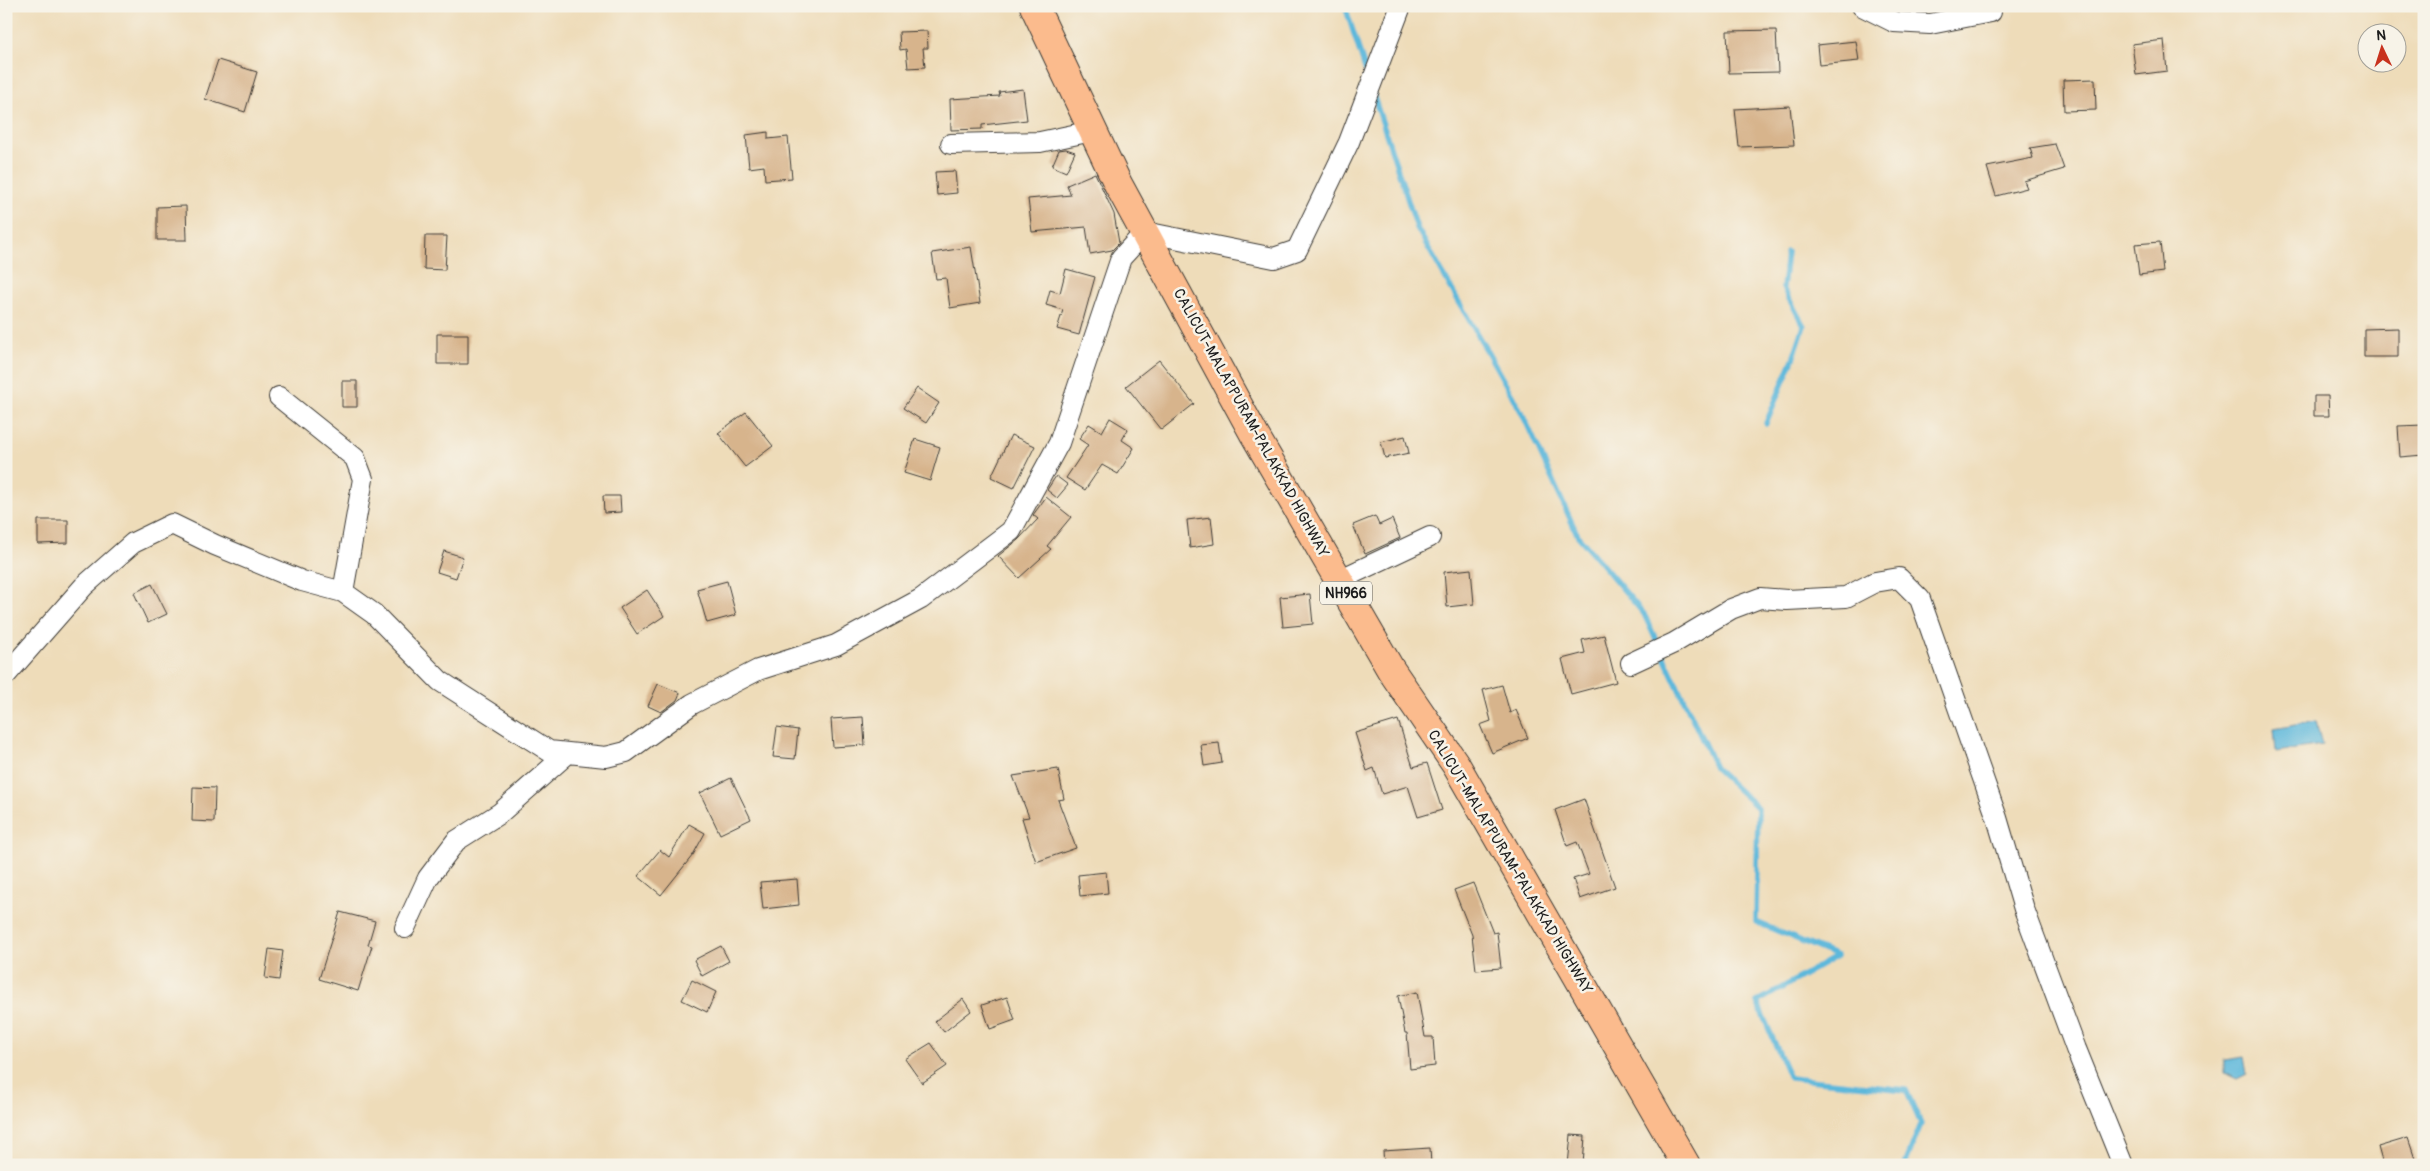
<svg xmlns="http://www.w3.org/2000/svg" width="2430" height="1171" font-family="Pangolin,sans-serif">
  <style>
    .water { fill: #5db8db; stroke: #3c6a7c }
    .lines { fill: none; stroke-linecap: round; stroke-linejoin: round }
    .stream { stroke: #5db8db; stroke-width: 5.5 }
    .building { fill: #d7b48c }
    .minor-casing { stroke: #3c3934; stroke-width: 22 }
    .trunk-casing { stroke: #3c3934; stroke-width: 30 }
    .minor { stroke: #fff; stroke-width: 20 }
    .trunk { stroke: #fbbb8d; stroke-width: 28 }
    .labels { text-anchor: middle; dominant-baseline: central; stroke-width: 5; stroke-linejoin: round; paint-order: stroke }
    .shield { fill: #f7f3e8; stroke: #5e5c59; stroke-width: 1 }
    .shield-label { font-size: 14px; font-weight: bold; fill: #1c1c1c }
    .street-label { font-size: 15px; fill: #1c1c1c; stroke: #f7f3e8 }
  </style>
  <rect width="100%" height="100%" fill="#f7f3e8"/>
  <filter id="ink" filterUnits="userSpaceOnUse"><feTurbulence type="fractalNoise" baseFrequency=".02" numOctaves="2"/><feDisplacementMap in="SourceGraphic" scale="10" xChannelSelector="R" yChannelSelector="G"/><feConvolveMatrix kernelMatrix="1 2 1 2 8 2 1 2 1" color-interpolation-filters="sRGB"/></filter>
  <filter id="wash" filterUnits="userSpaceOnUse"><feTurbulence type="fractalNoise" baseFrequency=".0096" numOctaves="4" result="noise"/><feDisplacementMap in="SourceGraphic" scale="20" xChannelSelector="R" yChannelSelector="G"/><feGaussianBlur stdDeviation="1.12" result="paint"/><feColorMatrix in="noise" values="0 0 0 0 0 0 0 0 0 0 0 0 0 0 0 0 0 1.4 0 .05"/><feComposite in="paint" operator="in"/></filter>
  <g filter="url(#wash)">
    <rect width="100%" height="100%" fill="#eedcb9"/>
    <path class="water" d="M2316,721L2322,745L2276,752L2274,729Z
      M2244,1057L2247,1074L2237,1079L2224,1073V1060Z"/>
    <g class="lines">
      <path class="stream" d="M1345,6L1368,78
        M1373,94L1417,228L1522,413L1578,536L1644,614L1716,769L1758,808L1756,922L1837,956L1757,1002L1790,1078L1906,1090L1921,1124L1905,1165
        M1766,423L1793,359L1804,326L1783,288L1787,252"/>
    </g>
    <g id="blocks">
      <path class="building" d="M1776,30L1778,72L1729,73L1727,31Z
        M927,31L928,48H923L925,67L908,68L906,49L900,50L899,32Z
        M2164,40L2167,71L2136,75L2132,44Z
        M1856,41L1859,61L1819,65L1817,45Z
        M218,60L257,72L245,112L205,99Z
        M2095,79L2096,110L2064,111L2063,80Z
        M1023,89L1027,120L982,125V129L951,130L950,99L1000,96L999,92Z
        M1790,106L1794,145L1739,147L1735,109Z
        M768,132V139L788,137L792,178L765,180L764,166L749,168L746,135Z
        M2055,144L2064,169L2024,181L2027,188L1996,196L1987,167L2033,158L2030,148Z
        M1066,149L1075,152L1066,172L1052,166L1059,150Z
        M955,171L957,193L937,195L935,172Z
        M1095,173L1114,214L1119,243L1112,250L1090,254L1086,227L1032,232L1028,199L1071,195L1067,185Z
        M186,206L187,240H157V207Z
        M425,236H447L445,270L424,269Z
        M2160,242L2163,272L2139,275L2135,244Z
        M971,247L980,303L950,308L946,278L936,279L932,253Z
        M1066,269L1095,277L1079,335L1057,329L1063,310L1046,305L1050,290L1060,293Z
        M2398,328V357H2364V329Z
        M437,334H468V364H437Z
        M1159,360L1194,404L1161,430L1126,386Z
        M342,381H357V407H342Z
        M917,388L939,403L926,423L903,408Z
        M2314,396H2328L2329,416H2314Z
        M746,412L773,446L745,467L718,433Z
        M1110,418L1128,429L1122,440L1134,448L1118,474L1102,465L1085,490L1066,478L1088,445L1079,439L1089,424L1102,432Z
        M2424,425L2423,455L2400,457L2398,426Z
        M1011,435L1035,446L1014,488L991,477Z
        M1405,436L1409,453L1385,458L1381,442Z
        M915,439L940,447L930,481L904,473Z
        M1056,476L1068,485L1057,498L1047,490Z
        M603,496H620L621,512L604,513Z
        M1046,497L1071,517L1047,546L1051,549L1019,578L998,556L1018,540L1038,519L1033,515Z
        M1375,516L1379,525L1392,519L1400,538L1365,554L1353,525Z
        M1211,517L1214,544L1190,548L1187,520Z
        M38,520H68V543L38,544Z
        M444,551L463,557L456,578L437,572Z
        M1471,569L1474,604L1447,607L1444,572Z
        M727,581L736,615L707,623L697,589Z
        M152,584L167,614L148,623L134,593Z
        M647,590L664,616L637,634L620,608Z
        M1310,594L1313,624L1283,627L1280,597Z
        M1604,635L1616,682L1571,694L1562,659L1585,653L1582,640Z
        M658,684L680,693L677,700L661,712L648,706Z
        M1502,685L1510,713L1516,710L1528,738L1492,753L1480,725L1491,721L1483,690Z
        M863,717L865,745L833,747L831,719Z
        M1398,720L1413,767L1427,763L1442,810L1418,817L1408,786L1382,794L1374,768L1367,771L1355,733Z
        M777,727L798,730L795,759L773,757Z
        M1219,743L1222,763L1204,766L1201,745Z
        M1058,769L1064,799L1058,800L1076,848L1036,862L1022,818L1029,817L1013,776Z
        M731,778L751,819L720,834L700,793Z
        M193,787L215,788L214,822L192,821Z
        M1584,799L1615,887L1580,899L1573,879L1589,874L1577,842L1567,846L1555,810Z
        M689,824L705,833L693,855L661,895L638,876L660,850L669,857Z
        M1106,872L1108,893L1080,896L1078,875Z
        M797,879L799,905L763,909L760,882Z
        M1473,883L1493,933L1497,932L1501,968L1476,970L1472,935L1454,890Z
        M340,912L375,921L368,945L372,946L358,991L319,979Z
        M721,946L729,961L702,976L694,960Z
        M269,949L283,951L279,980L265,978Z
        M692,980L716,992L707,1012L682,1000Z
        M1417,992L1425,1037H1433L1435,1066L1410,1069L1407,1033H1405L1398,996Z
        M1007,997L1015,1020L990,1029L982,1005Z
        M963,999L971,1011L944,1032L935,1021Z
        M931,1043L947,1066L922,1083L905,1059Z
        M1571,1135L1585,1136L1583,1165H1568Z
        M2408,1138L2417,1165H2383L2378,1147Z
        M1430,1148L1431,1165H1384L1383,1151Z"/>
    </g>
  </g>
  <g filter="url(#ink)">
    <use href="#blocks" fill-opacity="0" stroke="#3c3934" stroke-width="1"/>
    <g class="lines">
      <g class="minor-casing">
        <path id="minor" d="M1862,6L1894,22L1930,24L1991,12
          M951,144L1040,142L1092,131
          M279,397L355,458L363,479L343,592
          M1339,580L1430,537
          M1631,663L1674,643L1731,609L1760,598L1787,600L1846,597L1875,582L1899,578L1920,599L1997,818L2024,909L2076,1049L2123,1165
          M6,675L84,586L133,543L172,524L215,545L302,581L343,592L374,614L440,681L549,751L606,757L626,752L692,704L758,670L836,645L921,599L1011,531L1059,443L1121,258L1145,232L1274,258L1297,250L1349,142L1401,6
          M405,928L428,878L456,841L500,813L567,754"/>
      </g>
      <g class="trunk-casing">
        <path id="trunk" d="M1034,6L1118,184L1254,434L1391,670L1456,765L1686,1165"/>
      </g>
      <use href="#minor" class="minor"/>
      <use href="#trunk" class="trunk"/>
    </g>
  </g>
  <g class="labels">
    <rect class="shield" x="1320" y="581.5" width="52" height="23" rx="4"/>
    <g class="shield-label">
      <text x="1346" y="593">NH966</text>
    </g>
    <g class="street-label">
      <text transform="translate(1251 423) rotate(61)">CALICUT-MALAPPURAM-PALAKKAD HIGHWAY</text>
      <text transform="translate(1510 862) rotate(59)">CALICUT-MALAPPURAM-PALAKKAD HIGHWAY</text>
    </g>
  </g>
  <rect width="2430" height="1171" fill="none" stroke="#f7f3e8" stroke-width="25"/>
  <g transform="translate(2382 48) rotate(356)"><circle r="24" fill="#f7f3e8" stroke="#9f9d96"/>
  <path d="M0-4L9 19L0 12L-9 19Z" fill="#c8321e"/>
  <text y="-8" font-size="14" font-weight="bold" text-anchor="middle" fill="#1c1c1c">N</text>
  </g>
</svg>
